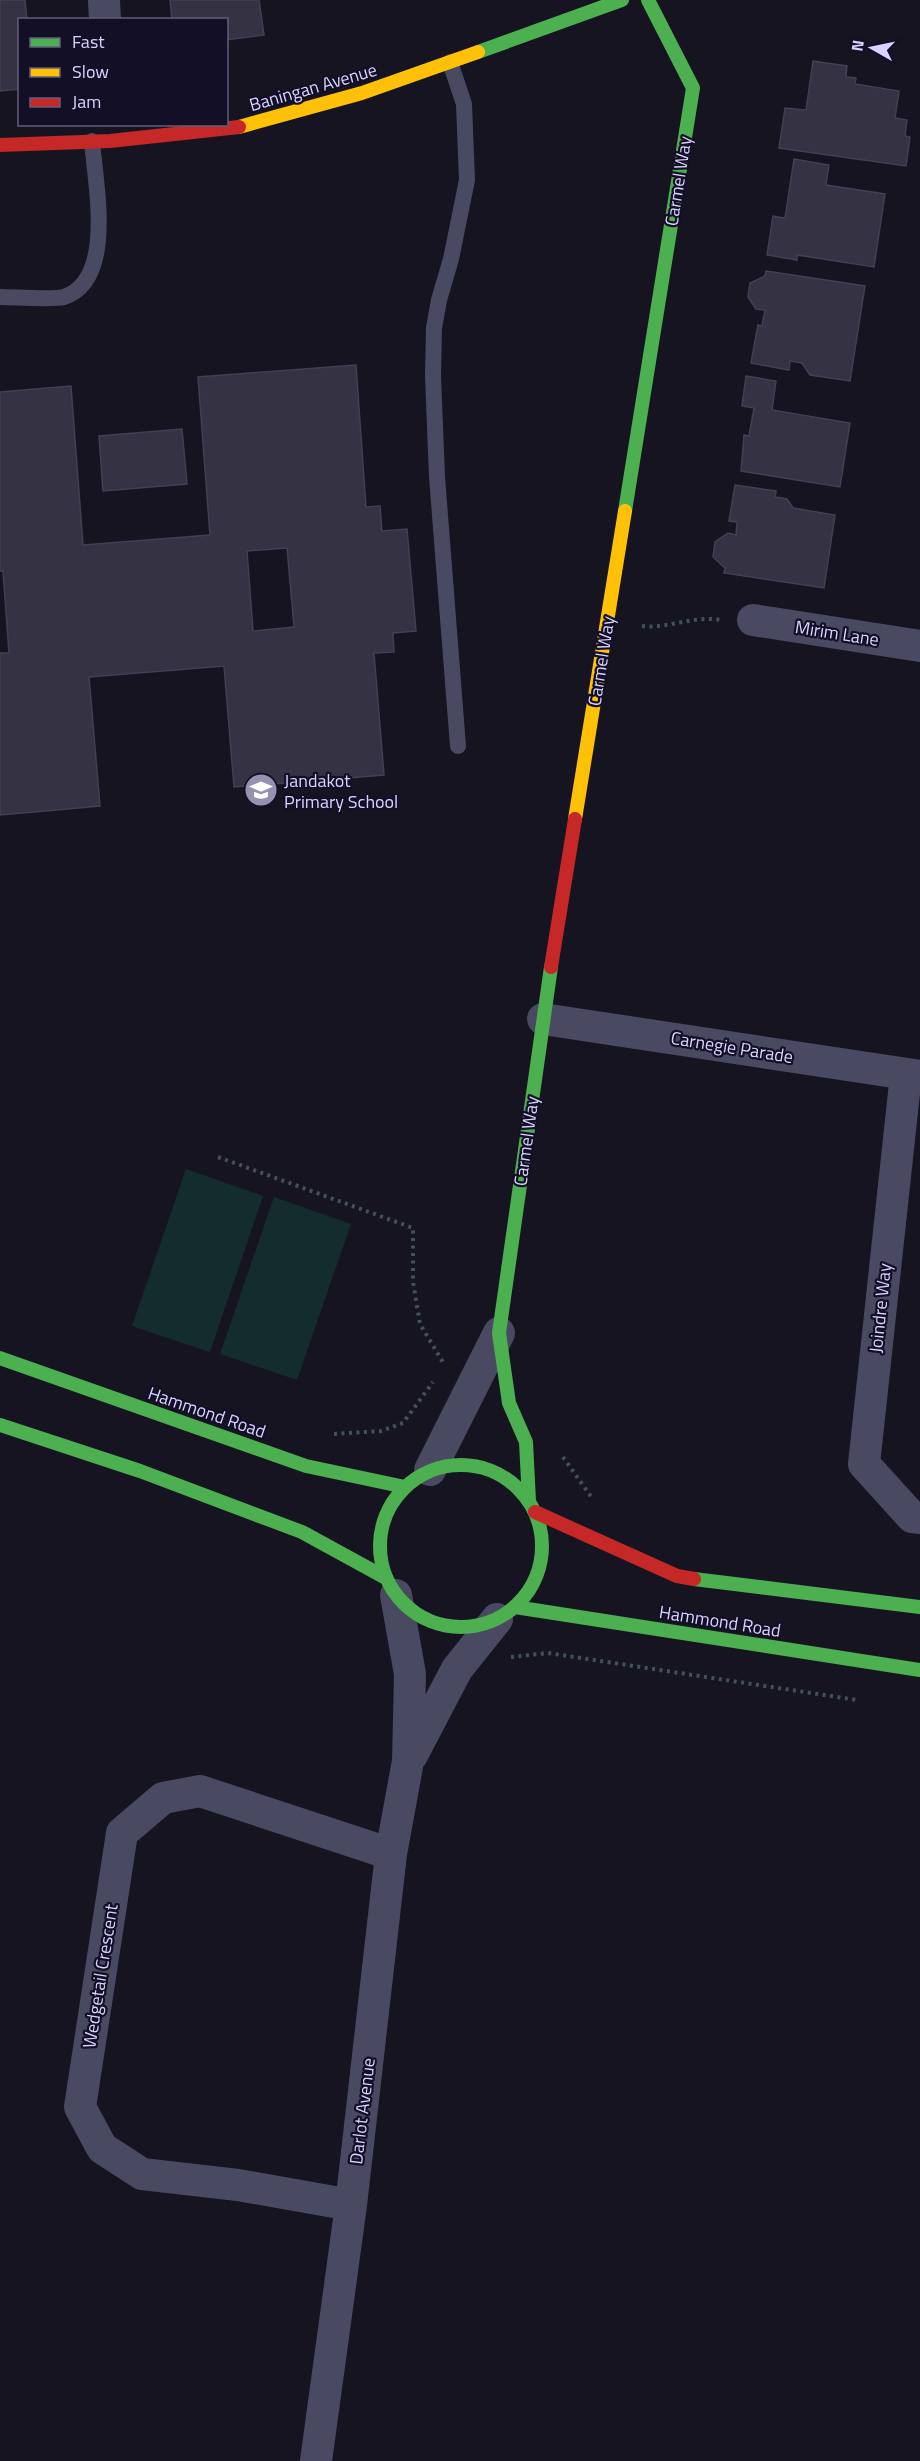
<svg xmlns="http://www.w3.org/2000/svg" width="920" height="2461" font-family="'Titillium Web',sans-serif">
  <style>
    .green { fill: #132c2d }
    .building { fill: #343243; stroke: #433f54; stroke-width: 1.5; fill-rule: evenodd }
    .lines { fill: none; stroke-linecap: round; stroke-linejoin: round }
    .path { stroke: #44505f; stroke-width: 4; stroke-dasharray: 3 4.5; stroke-linecap: butt }
    .lane { stroke: #4a4962; stroke-width: 16 }
    .street { stroke: #4a4962; stroke-width: 32 }
    .fast { stroke: #4caf50; stroke-width: 14 }
    .slow { stroke: #ffc107; stroke-width: 14 }
    .jam { stroke: #c62828; stroke-width: 14 }
    .labels { text-anchor: middle; dominant-baseline: central; stroke-width: 4.5; stroke-linejoin: round; paint-order: stroke }
    .street-label { font-size: 18px; fill: #d9d4ff; stroke: #130f26 }
    .poi-label { font-size: 18px; fill: #d9d4ff; stroke: #130f26; text-anchor: start }
  </style>
  <rect width="100%" height="100%" fill="#161421"/>
  <path class="green" d="M186,1169L263,1196L210,1352L132,1326Z
    M274,1197L351,1224L297,1380L220,1354Z"/>
  <path class="building" d="M0,0H25L27,20H20V89L0,91Z
    M170,0H259L264,35L226,40V20L172,19Z
    M813,61L847,66L846,77L856,78L855,84L899,91L895,118L907,120L905,136L910,137L906,166L779,148L785,108L806,110Z
    M794,159L829,165L826,185L885,194L874,267L797,255V260L767,255L773,216L785,218Z
    M766,271L865,286L850,381L810,375L802,363L790,361L789,370L751,363L758,325L762,326L765,310L756,309L748,297L750,283L765,276Z
    M356,365L366,507L380,506L382,531L407,529L416,631L393,633L394,652L374,653L384,775L234,787L224,666L89,677L100,806L0,815V653H9L3,571H0V392L71,386L83,545L210,535L198,377ZM287,548L294,627L253,631L247,551Z
    M746,376L776,381L772,410L850,423L840,487L741,471L744,435L749,436L754,408L742,406Z
    M182,429L187,484L103,491L99,436Z
    M735,485L776,491L775,497L787,499L793,508L835,515L824,588L724,573L725,568L713,557L715,542L728,533L736,535L737,522L729,521Z"/>
  <g class="lines">
    <path class="path" d="M642,626C669,629 693,615 721,620
      M218,1157L413,1228V1282L420,1324L444,1364
      M334,1434L381,1431L403,1423L433,1382
      M563,1457L592,1498
      M511,1657L548,1653L857,1700"/>
    <path class="lane" d="M450,62L464,104L467,180L451,259L439,300L434,328L433,376L437,477L458,746
      M0,297C15,297 52,300 64,297C116,280 95,183 92,141"/>
    <path class="street" d="M104,0L105,20
      M753,620L920,646
      M543,1019L920,1076
      M906,1074L864,1464L912,1517L920,1518
      M430,1470L499,1333
      M412,1755L457,1669L497,1619
      M351,2205L238,2185L142,2174L102,2148L80,2107L122,1833L163,1798L200,1791L391,1854
      M316,2461L351,2205L391,1854L408,1761L410,1674L396,1595"/>
    <path class="fast" d="M478,52L622,0
      M625,511L693,88L648,0
      M0,1358L306,1466L405,1487
      M0,1425L140,1471L302,1532L386,1578
      M380 1546a81 81 0 1 1 162 0a81 81 0 1 1-162 0Z
      M529,1501L526,1442L509,1403L499,1333L551,967
      M694,1579L920,1607
      M515,1607L920,1670"/>
    <path class="slow" d="M239,127L362,93L478,52
      M575,819L625,511"/>
    <path class="jam" d="M0,145L110,141L239,127
      M551,967L575,819
      M535,1512L677,1576L694,1579"/>
  </g>
  <defs>
    <g id="school-disc" transform="scale(1.725)"><circle r="9.5" fill="#9591b1" stroke="#130f26"/><path d="M0-5L7-2L0 1L-7-2ZM-4 1L0 2.5L4 1V4Q0 6-4 4Z" fill="#fff"/></g>
  </defs>
  <g fill-rule="evenodd">
    <use href="#school-disc" x="261" y="790"/>
  </g>
  <g class="labels">
    <g class="street-label">
      <text transform="translate(313 87) rotate(-16)">Baningan Avenue</text>
      <text transform="translate(678 181) rotate(-81)">Carmel Way</text>
      <text transform="translate(837 633) rotate(9)">Mirim Lane</text>
      <text transform="translate(601 661) rotate(-81)">Carmel Way</text>
      <text transform="translate(732 1047) rotate(9)">Carnegie Parade</text>
      <text transform="translate(526 1141) rotate(-82)">Carmel Way</text>
      <text transform="translate(880 1308) rotate(-84)">Joindre Way</text>
      <text transform="translate(207 1412) rotate(19)">Hammond Road</text>
      <text transform="translate(720 1621) rotate(9)">Hammond Road</text>
      <text transform="translate(100 1976) rotate(-81)">Wedgetail Crescent</text>
      <text transform="translate(362 2111) rotate(-83)">Darlot Avenue</text>
    </g>
    <g class="poi-label">
      <text x="284" y="780">Jandakot<tspan x="284" dy="21">Primary School</tspan></text>
    </g>
  </g>
  <rect x="18" y="18" width="210" height="108" fill="#130f26" stroke="#625e7d" stroke-width="1.5"/>
  <rect x="30" y="38" width="30" height="9" fill="#4caf50" stroke="#625e7d" stroke-width="1.5"/>
  <text x="72" y="48" font-size="18" fill="#d9d4ff">Fast</text>
  <rect x="30" y="68" width="30" height="9" fill="#ffc107" stroke="#625e7d" stroke-width="1.5"/>
  <text x="72" y="78" font-size="18" fill="#d9d4ff">Slow</text>
  <rect x="30" y="98" width="30" height="9" fill="#c62828" stroke="#625e7d" stroke-width="1.5"/>
  <text x="72" y="108" font-size="18" fill="#d9d4ff">Jam</text>
  <g transform="translate(872 48) rotate(279)" stroke="#130f26" stroke-width="4.5" paint-order="stroke">
  <path d="M0-4.5L10 22L0 15L-10 22Z" fill="#d9d4ff"/>
  <text y="-9" font-size="16" font-weight="bold" text-anchor="middle" fill="#d9d4ff">N</text>
  </g>
</svg>
